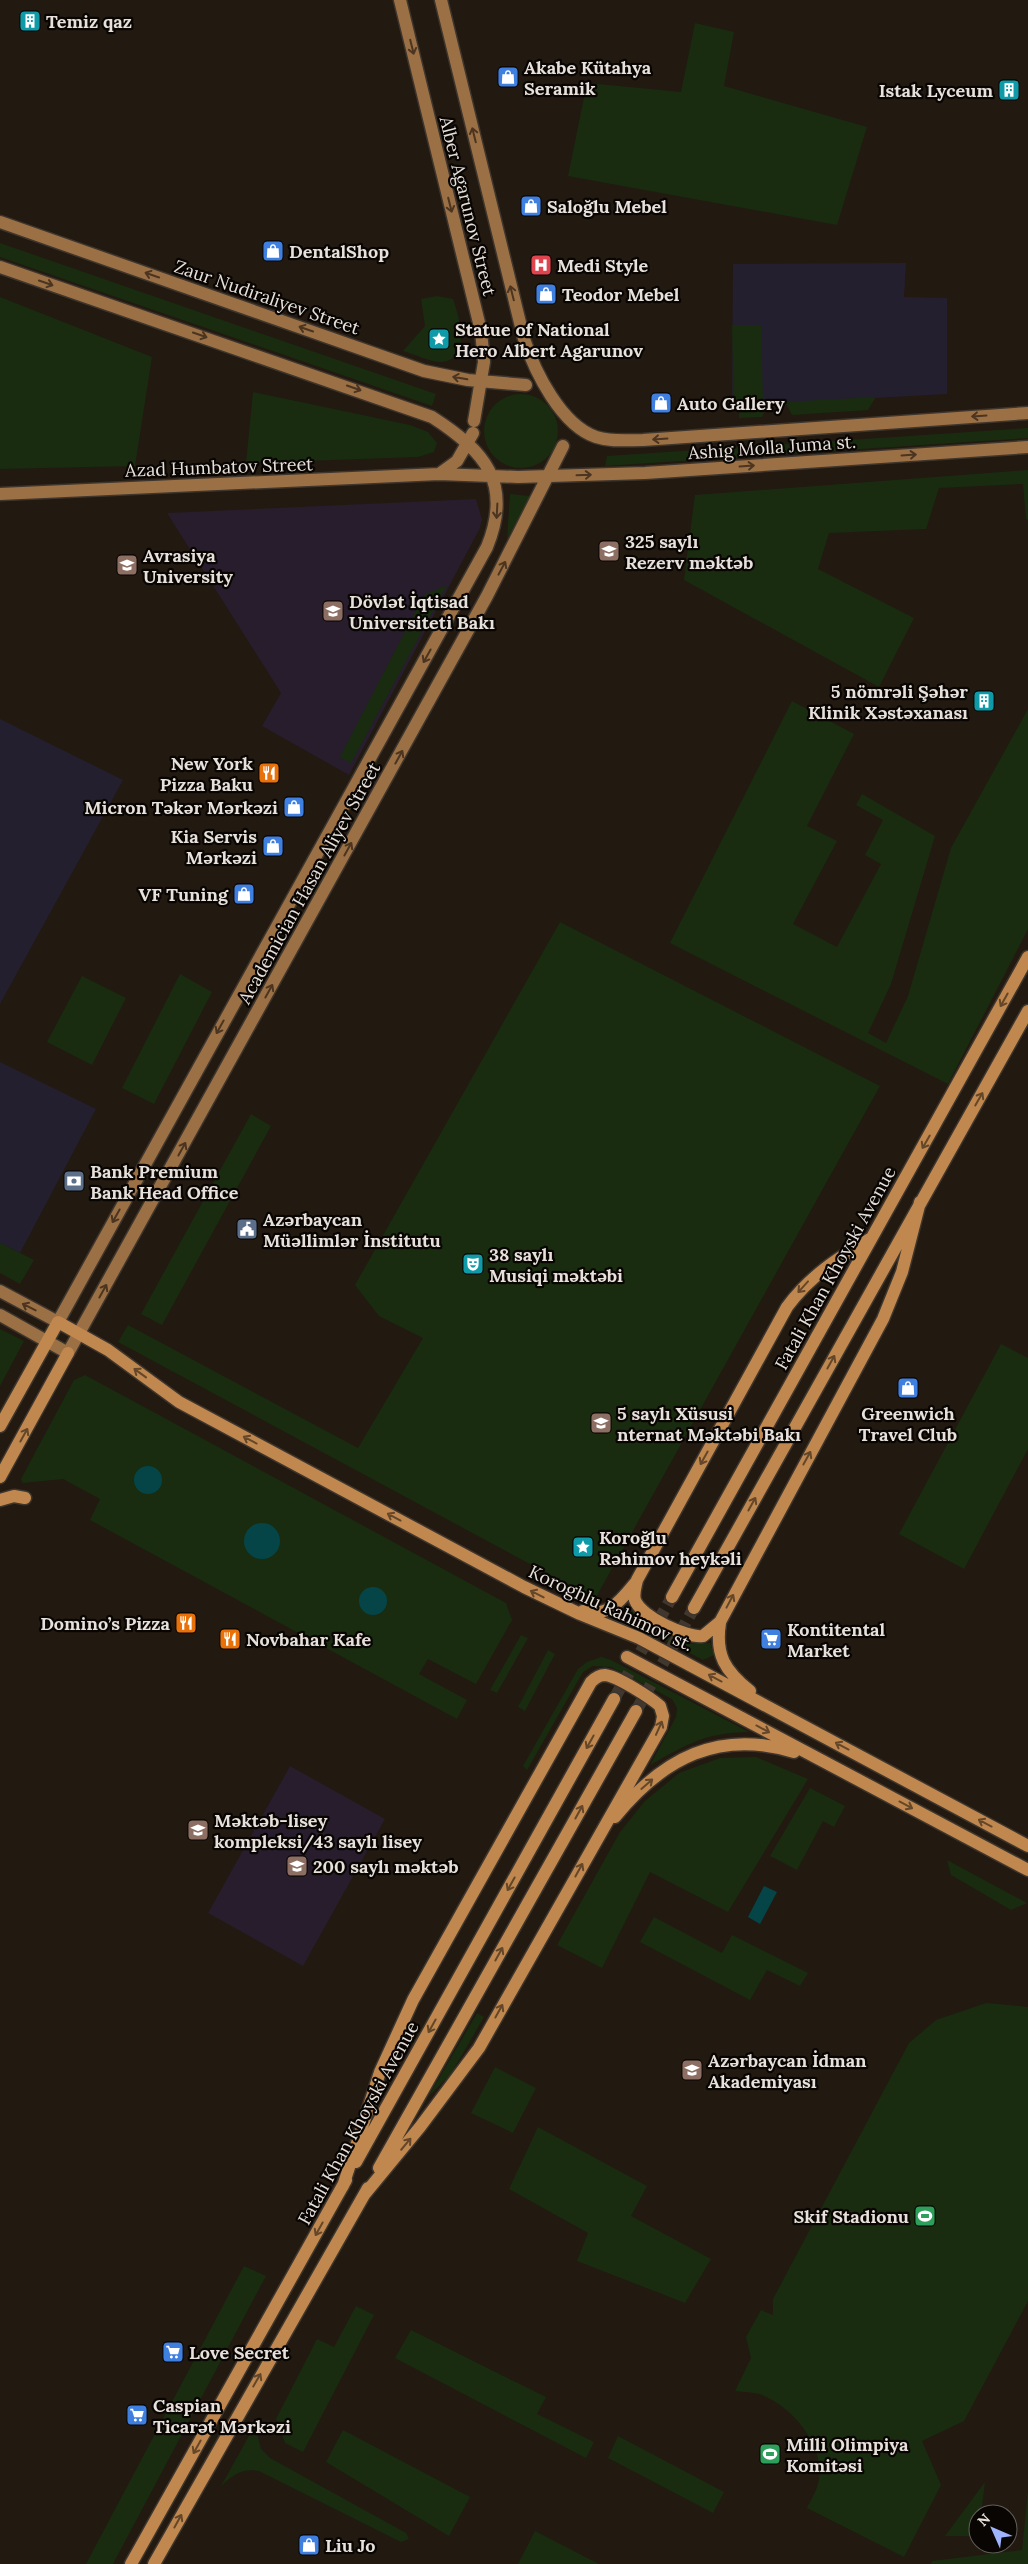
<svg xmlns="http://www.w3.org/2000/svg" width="1028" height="2564" font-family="Lora,serif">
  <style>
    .industrial { fill: #241f2e }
    .education { fill: #281d2c }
    .green { fill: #192c0f }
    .water { fill: #054548 }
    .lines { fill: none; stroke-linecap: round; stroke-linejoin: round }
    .primary-tunnel { stroke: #40372f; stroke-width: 12; stroke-dasharray: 12 6; stroke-linecap: butt }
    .secondary-casing { stroke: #3e352d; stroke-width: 15 }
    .primary-casing { stroke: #3e352d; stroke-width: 15 }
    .secondary { stroke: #9c7045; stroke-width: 12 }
    .primary { stroke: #c0884f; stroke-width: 12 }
    .oneway { stroke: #4b3521 }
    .oneway2 { stroke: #644629 }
    .labels { text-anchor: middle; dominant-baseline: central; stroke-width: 4.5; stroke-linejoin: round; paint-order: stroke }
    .poi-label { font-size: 18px; font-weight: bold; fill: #e7e0db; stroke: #080503; text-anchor: start }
    .street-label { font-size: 18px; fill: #e7e0db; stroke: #080503 }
  </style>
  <rect width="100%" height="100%" fill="#221911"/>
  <path class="industrial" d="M906,263L904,297L947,298V394L732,406L733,264Z
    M0,719L123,780L0,1004Z
    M0,1062L96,1109L20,1253L0,1243Z"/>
  <path class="education" d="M476,499L482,519L480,528L349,775L262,726L281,693L167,513Z
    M290,1766L385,1819L303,1966L208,1913Z"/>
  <path class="green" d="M695,23L734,32L724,86L867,127L837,225L568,176L587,83L681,92Z
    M0,243L436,394L432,406L0,257Z
    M437,296L453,299C459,316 472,360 441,362C430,362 414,354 403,351L425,326L421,299Z
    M0,297L152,357L135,466L0,469Z
    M732,325H761L763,402L734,403Z
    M253,392L410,425L428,432L437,443L434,452L418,457L246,463Z
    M484 431a37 37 0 1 1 74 0a37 37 0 1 1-74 0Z
    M876,397L868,410L792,415L785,402Z
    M768,404L762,417L739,418V405Z
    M1028,428V438L605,466L607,456Z
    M1028,470V520L1026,519L1023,484L939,488L926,529L829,533L818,569L914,618L879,687L684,580L695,495Z
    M510,494L530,496L507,539Z
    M447,585L351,763L340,757L424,595Z
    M792,701L854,734L807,826L837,841L793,924L837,947L881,864L865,855L883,820L856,805L862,794L935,836L891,984L868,1033L886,1043L908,996L951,848L1028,709V929L948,1084L670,943Z
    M560,922L880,1086L595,1599L118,1342L128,1325L358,1448L423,1338L379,1316L355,1285Z
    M180,974L212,992L154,1104L122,1088Z
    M82,976L126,998L92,1065L47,1042Z
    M251,1114L271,1126L162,1325L141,1314Z
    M0,1243L34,1260L20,1284L0,1273Z
    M0,1329L24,1341L0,1386Z
    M1001,1344L1028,1358V1449L964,1569L899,1534Z
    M85,1375L506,1603L512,1620L476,1684L428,1659L419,1674L467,1700L457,1719L90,1520L100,1499L63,1479L23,1483L21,1479L74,1380Z
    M629,1606C644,1620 665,1640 686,1643C694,1644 702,1643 710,1643L714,1655L703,1660L622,1617Z
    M521,1635L528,1638L497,1693L490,1690Z
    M548,1650L555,1654L525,1711L518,1707Z
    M601,1657L611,1660L749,1732C704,1733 688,1744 650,1765L676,1717L677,1708L672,1699L611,1667L593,1666L583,1672L527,1770L523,1766L578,1669L587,1662Z
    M756,1757L808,1779L728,1912L650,1872L602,1968L557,1945L620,1832L645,1801L679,1773L720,1758Z
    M810,1788L845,1806L834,1827L823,1821L797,1870L770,1856Z
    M947,1860L1027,1903L1011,1910L951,1875Z
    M654,1917L722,1953L732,1935L808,1973L800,1986L767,1970L750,2000L640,1942Z
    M986,2003L1028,2007V2301L964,2421L922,2441L941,2485L904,2557L807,2508C810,2501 816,2492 818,2484C827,2448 794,2408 762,2395C754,2392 743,2392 735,2391L751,2358L746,2337L761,2310L773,2315V2299L909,2043L936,2020Z
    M477,2013L484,2017L451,2074L428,2097Z
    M495,2067L536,2088L513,2133L471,2113Z
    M538,2127L647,2186L631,2216L711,2259L685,2303L577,2261L588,2233L509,2189Z
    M244,2266L266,2276L113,2564H86Z
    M356,2306L374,2315L303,2452L285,2443L276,2419L317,2339L334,2347Z
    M411,2330L546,2397L537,2414L594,2442L586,2458L395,2358Z
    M255,2425L261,2449L270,2458L406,2533L409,2539L401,2542L259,2471C241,2468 234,2475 221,2486Z
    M343,2430L470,2497L449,2536L326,2462Z
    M618,2436L724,2492L713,2513L608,2458Z
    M985,2482L981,2514H978V2536H945Z
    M1028,2491V2564H931L932,2561L1022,2550Z
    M535,2531L599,2564H518Z"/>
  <path class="water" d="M134 1480a14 14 0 1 1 28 0a14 14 0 1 1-28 0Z
    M244 1541a18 18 0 1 1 36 0a18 18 0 1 1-36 0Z
    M359 1601a14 14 0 1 1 28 0a14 14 0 1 1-28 0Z
    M764,1886L777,1892L760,1924L748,1917Z"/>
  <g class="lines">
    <path class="primary-tunnel" d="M614,1699L672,1597
      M636,1711L694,1608"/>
    <g class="secondary-casing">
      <path id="secondary" d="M400,0L481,331L484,362L474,421
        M441,0L524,339C535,372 561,425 596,437C611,442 627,440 643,440L1028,413
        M0,222L424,371L468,380L526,385
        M0,267L432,417C485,451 513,483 487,547L58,1322L0,1291
        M473,433L457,461L439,474L518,477L645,473L1028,447
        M0,494L439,474
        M0,1315L68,1353L487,596L563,446"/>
    </g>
    <g class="primary-casing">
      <path id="primary" d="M870,1239C838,1258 810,1276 787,1307L637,1580C636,1586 633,1593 635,1600C641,1617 687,1638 703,1636L720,1622L883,1319L902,1272L920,1202
        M0,1426L58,1322L108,1350L179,1402L524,1587L580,1614L639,1638L1028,1846
        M0,1477L68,1353
        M0,1500L14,1496L25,1498
        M672,1597L1028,957
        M694,1608L1028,1011
        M583,1611C609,1618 621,1600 636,1582
        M720,1623C715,1655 725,1671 750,1691
        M627,1657L1028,1870
        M615,1817C663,1758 719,1729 794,1752
        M356,2162L614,1699
        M379,2168L636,1711
        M343,2186L380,2072L413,2000L591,1682C595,1678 599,1675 605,1675C617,1676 651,1698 660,1706L663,1716L661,1727L479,2048L420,2127L364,2195
        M131,2564L346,2180
        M154,2564L368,2188"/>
    </g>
    <use href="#secondary" class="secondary"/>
    <use href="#primary" class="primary"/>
  </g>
  <defs><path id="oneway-shaft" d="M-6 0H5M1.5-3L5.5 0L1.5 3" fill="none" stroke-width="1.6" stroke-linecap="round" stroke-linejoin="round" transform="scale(1.25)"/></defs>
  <g class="oneway">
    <use href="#oneway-shaft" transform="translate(412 47) rotate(76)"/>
    <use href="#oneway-shaft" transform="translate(474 135) rotate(-104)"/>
    <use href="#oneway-shaft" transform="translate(450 205) rotate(76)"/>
    <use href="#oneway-shaft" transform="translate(152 275) rotate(-161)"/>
    <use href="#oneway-shaft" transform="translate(46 283) rotate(19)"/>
    <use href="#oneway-shaft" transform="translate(512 293) rotate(-104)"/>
    <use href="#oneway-shaft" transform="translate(306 329) rotate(-161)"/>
    <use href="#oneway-shaft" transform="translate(200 335) rotate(19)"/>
    <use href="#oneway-shaft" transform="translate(460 378) rotate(-170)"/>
    <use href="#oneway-shaft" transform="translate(354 388) rotate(19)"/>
    <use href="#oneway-shaft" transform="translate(979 416) rotate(176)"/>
    <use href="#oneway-shaft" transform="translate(660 439) rotate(176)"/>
    <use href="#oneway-shaft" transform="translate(909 455) rotate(-4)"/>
    <use href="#oneway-shaft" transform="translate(747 466) rotate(-4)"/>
    <use href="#oneway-shaft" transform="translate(584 475) rotate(-2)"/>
    <use href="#oneway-shaft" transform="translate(497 511) rotate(93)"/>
    <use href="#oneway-shaft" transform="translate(502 568) rotate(-62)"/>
    <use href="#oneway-shaft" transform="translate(427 656) rotate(119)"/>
    <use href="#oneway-shaft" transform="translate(399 757) rotate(-61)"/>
    <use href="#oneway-shaft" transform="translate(348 849) rotate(-61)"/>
    <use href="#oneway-shaft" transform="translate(269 991) rotate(-61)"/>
    <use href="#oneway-shaft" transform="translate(220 1027) rotate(119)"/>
    <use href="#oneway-shaft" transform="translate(182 1149) rotate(-61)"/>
    <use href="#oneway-shaft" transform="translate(116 1216) rotate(119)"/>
    <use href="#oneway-shaft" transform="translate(103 1291) rotate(-61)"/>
    <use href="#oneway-shaft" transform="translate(29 1307) rotate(-153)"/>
  </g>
  <g class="oneway2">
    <use href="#oneway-shaft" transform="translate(1004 1000) rotate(119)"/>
    <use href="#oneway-shaft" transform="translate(979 1099) rotate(-60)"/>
    <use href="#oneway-shaft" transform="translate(926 1142) rotate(120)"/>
    <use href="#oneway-shaft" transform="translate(803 1287) rotate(132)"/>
    <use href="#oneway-shaft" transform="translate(831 1362) rotate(-61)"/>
    <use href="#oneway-shaft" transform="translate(140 1373) rotate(-144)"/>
    <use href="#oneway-shaft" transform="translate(24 1435) rotate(-61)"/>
    <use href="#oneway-shaft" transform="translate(250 1440) rotate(-152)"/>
    <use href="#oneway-shaft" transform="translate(704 1458) rotate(119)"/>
    <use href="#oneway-shaft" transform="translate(807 1458) rotate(-61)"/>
    <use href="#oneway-shaft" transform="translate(752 1504) rotate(-61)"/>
    <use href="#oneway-shaft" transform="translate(394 1517) rotate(-152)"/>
    <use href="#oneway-shaft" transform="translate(537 1594) rotate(-153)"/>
    <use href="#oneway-shaft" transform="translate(730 1601) rotate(-62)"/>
    <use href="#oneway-shaft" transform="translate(715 1678) rotate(-152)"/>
    <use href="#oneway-shaft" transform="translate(659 1728) rotate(-66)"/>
    <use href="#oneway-shaft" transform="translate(763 1729) rotate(28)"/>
    <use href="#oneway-shaft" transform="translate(590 1742) rotate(119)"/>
    <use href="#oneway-shaft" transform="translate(842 1746) rotate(-152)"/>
    <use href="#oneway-shaft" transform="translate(647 1784) rotate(-41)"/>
    <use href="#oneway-shaft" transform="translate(906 1805) rotate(28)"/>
    <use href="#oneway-shaft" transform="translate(579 1812) rotate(-61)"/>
    <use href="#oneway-shaft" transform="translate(985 1823) rotate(-152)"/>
    <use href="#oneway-shaft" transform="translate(579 1870) rotate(-61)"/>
    <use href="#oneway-shaft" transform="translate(511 1884) rotate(119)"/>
    <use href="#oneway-shaft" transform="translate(499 1954) rotate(-61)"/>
    <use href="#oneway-shaft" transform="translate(499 2011) rotate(-61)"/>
    <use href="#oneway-shaft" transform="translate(432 2026) rotate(119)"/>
    <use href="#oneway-shaft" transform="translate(406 2144) rotate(-50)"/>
    <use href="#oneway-shaft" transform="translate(319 2229) rotate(119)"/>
    <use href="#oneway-shaft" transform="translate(257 2380) rotate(-60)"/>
    <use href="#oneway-shaft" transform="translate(197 2447) rotate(119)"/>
    <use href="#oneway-shaft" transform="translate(178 2521) rotate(-61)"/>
  </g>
  <defs>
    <g id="building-square" transform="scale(1.125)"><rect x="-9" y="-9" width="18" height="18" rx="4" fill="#0f9aa8" stroke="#080503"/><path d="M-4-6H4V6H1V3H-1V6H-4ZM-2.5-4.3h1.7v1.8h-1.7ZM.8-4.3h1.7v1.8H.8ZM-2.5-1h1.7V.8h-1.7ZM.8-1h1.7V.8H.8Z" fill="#fff"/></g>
    <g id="shop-square" transform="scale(1.125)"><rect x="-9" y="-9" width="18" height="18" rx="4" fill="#3f7fe0" stroke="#080503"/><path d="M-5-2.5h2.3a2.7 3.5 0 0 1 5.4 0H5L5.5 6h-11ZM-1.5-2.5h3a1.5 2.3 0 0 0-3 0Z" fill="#fff"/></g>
    <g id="hospital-square" transform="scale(1.125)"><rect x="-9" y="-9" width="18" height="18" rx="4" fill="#e0444e" stroke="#080503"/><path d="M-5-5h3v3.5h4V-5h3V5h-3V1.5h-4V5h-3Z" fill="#fff"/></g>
    <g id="sight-square" transform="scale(1.125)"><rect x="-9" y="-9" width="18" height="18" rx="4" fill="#0f9aa8" stroke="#080503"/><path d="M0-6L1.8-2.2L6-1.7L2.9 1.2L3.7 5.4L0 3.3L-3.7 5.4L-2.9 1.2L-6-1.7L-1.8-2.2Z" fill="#fff"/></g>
    <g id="school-square" transform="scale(1.125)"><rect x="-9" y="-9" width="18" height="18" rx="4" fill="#8d6e63" stroke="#080503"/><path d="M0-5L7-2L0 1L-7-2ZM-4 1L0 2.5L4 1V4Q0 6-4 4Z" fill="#fff"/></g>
    <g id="university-square" transform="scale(1.125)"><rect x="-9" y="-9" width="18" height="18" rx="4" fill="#8d6e63" stroke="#080503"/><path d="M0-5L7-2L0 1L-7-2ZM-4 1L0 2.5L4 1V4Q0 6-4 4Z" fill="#fff"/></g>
    <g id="restaurant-square" transform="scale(1.125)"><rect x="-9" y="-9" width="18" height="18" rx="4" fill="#e8710a" stroke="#080503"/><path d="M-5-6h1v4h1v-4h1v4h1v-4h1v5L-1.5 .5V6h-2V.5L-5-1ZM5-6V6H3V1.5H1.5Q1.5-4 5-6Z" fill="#fff"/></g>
    <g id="bank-square" transform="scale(1.125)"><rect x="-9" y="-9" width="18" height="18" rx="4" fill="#5c6f8a" stroke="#080503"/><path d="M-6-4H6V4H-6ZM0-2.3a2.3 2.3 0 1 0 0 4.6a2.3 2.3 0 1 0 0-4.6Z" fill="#fff"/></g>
    <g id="civic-square" transform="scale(1.125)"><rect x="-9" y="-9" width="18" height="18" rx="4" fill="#5c6f8a" stroke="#080503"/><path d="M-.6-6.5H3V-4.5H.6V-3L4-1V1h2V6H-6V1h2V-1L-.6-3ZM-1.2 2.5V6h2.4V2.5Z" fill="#fff"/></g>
    <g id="theatre-square" transform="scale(1.125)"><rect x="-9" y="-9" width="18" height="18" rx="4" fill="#0f9aa8" stroke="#080503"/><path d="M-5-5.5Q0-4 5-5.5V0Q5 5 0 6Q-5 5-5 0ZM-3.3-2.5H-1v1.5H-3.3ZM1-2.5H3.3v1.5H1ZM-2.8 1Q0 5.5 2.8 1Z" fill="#fff"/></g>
    <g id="supermarket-square" transform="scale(1.125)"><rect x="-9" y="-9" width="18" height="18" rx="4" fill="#3f7fe0" stroke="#080503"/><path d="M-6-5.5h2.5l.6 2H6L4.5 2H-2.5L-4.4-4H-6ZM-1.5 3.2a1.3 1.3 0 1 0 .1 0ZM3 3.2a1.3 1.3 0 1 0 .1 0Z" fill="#fff"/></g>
    <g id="stadium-square" transform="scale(1.125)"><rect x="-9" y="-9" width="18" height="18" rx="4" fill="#2e9e5b" stroke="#080503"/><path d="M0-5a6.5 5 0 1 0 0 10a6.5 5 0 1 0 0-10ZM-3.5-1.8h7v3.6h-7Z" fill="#fff"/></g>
  </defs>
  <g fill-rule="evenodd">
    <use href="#building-square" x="30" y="21"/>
    <use href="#shop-square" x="508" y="77"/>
    <use href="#building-square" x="1009" y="90"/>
    <use href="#shop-square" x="531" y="206"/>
    <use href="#shop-square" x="273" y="251"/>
    <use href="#hospital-square" x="541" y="265"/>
    <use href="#shop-square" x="546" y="294"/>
    <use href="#sight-square" x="439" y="339"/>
    <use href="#shop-square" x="661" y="403"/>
    <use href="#school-square" x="609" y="551"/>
    <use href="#university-square" x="127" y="565"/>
    <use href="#university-square" x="333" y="611"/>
    <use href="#building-square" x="984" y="701"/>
    <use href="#restaurant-square" x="269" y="773"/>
    <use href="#shop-square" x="294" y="807"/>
    <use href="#shop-square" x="273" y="846"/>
    <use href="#shop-square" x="244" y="894"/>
    <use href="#bank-square" x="74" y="1181"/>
    <use href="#civic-square" x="247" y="1229"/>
    <use href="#theatre-square" x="473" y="1264"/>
    <use href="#shop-square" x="908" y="1388"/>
    <use href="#school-square" x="601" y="1423"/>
    <use href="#sight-square" x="583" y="1547"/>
    <use href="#restaurant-square" x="186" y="1623"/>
    <use href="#restaurant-square" x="230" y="1639"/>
    <use href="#supermarket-square" x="771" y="1639"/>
    <use href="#school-square" x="198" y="1830"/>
    <use href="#school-square" x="297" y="1866"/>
    <use href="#university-square" x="692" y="2070"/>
    <use href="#stadium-square" x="925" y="2216"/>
    <use href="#supermarket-square" x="173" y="2352"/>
    <use href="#supermarket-square" x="137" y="2415"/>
    <use href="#stadium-square" x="770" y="2454"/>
    <use href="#shop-square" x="309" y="2545"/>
  </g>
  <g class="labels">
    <g class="poi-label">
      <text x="46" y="21">Temiz qaz</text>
      <text x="524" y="67">Akabe Kütahya<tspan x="524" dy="21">Seramik</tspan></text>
      <text x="993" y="90" text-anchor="end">Istak Lyceum</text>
      <text x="547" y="206">Saloğlu Mebel</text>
      <text x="289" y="251">DentalShop</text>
      <text x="557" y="265">Medi Style</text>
      <text x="562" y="294">Teodor Mebel</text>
      <text x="455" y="329">Statue of National<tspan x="455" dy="21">Hero Albert Agarunov</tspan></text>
      <text x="677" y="403">Auto Gallery</text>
      <text x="625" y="541">325 saylı<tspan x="625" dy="21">Rezerv məktəb</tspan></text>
      <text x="143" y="555">Avrasiya<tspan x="143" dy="21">University</tspan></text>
      <text x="349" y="601">Dövlət İqtisad<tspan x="349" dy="21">Universiteti Bakı</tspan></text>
      <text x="968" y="691" text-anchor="end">5 nömrəli Şəhər<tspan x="968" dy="21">Klinik Xəstəxanası</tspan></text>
      <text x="253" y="763" text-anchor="end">New York<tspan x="253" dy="21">Pizza Baku</tspan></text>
      <text x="278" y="807" text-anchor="end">Micron Təkər Mərkəzi</text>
      <text x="257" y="836" text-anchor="end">Kia Servis<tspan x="257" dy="21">Mərkəzi</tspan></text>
      <text x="228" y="894" text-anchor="end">VF Tuning</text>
      <text x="90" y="1171">Bank Premium<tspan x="90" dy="21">Bank Head Office</tspan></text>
      <text x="263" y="1219">Azərbaycan<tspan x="263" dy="21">Müəllimlər İnstitutu</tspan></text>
      <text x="489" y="1254">38 saylı<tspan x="489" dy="21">Musiqi məktəbi</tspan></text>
      <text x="617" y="1413">5 saylı Xüsusi<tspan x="617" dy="21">nternat Məktəbi Bakı</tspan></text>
      <text x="908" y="1413" text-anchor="middle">Greenwich<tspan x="908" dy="21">Travel Club</tspan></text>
      <text x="599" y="1537">Koroğlu<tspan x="599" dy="21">Rəhimov heykəli</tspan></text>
      <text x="170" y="1623" text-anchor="end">Domino’s Pizza</text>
      <text x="787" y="1629">Kontitental<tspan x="787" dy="21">Market</tspan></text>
      <text x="246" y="1639">Novbahar Kafe</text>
      <text x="214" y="1820">Məktəb-lisey<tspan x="214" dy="21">kompleksi/43 saylı lisey</tspan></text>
      <text x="313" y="1866">200 saylı məktəb</text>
      <text x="708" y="2060">Azərbaycan İdman<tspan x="708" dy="21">Akademiyası</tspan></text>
      <text x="909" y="2216" text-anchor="end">Skif Stadionu</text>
      <text x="189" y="2352">Love Secret</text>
      <text x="153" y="2405">Caspian<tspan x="153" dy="21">Ticarət Mərkəzi</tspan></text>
      <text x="786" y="2444">Milli Olimpiya<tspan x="786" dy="21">Komitəsi</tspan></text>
      <text x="325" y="2545">Liu Jo</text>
    </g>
    <g class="street-label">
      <text transform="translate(468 206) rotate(76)">Alber Agarunov Street</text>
      <text transform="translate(267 297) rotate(19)">Zaur Nudiraliyev Street</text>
      <text transform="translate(772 447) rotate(-4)">Ashig Molla Juma st.</text>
      <text transform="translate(219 467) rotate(-2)">Azad Humbatov Street</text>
      <text transform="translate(309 883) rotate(-61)">Academician Hasan Aliyev Street</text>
      <text transform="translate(835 1268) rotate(-61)">Fatali Khan Khoyski Avenue</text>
      <text transform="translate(611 1608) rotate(25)">Koroghlu Rahimov st.</text>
      <text transform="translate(358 2123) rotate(-61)">Fatali Khan Khoyski Avenue</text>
    </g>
  </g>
  <g transform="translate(993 2529) rotate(315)"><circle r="24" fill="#080503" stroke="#615d59"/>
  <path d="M0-4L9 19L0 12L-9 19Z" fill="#a0b3fd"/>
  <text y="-8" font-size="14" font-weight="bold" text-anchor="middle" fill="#e7e0db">N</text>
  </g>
</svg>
